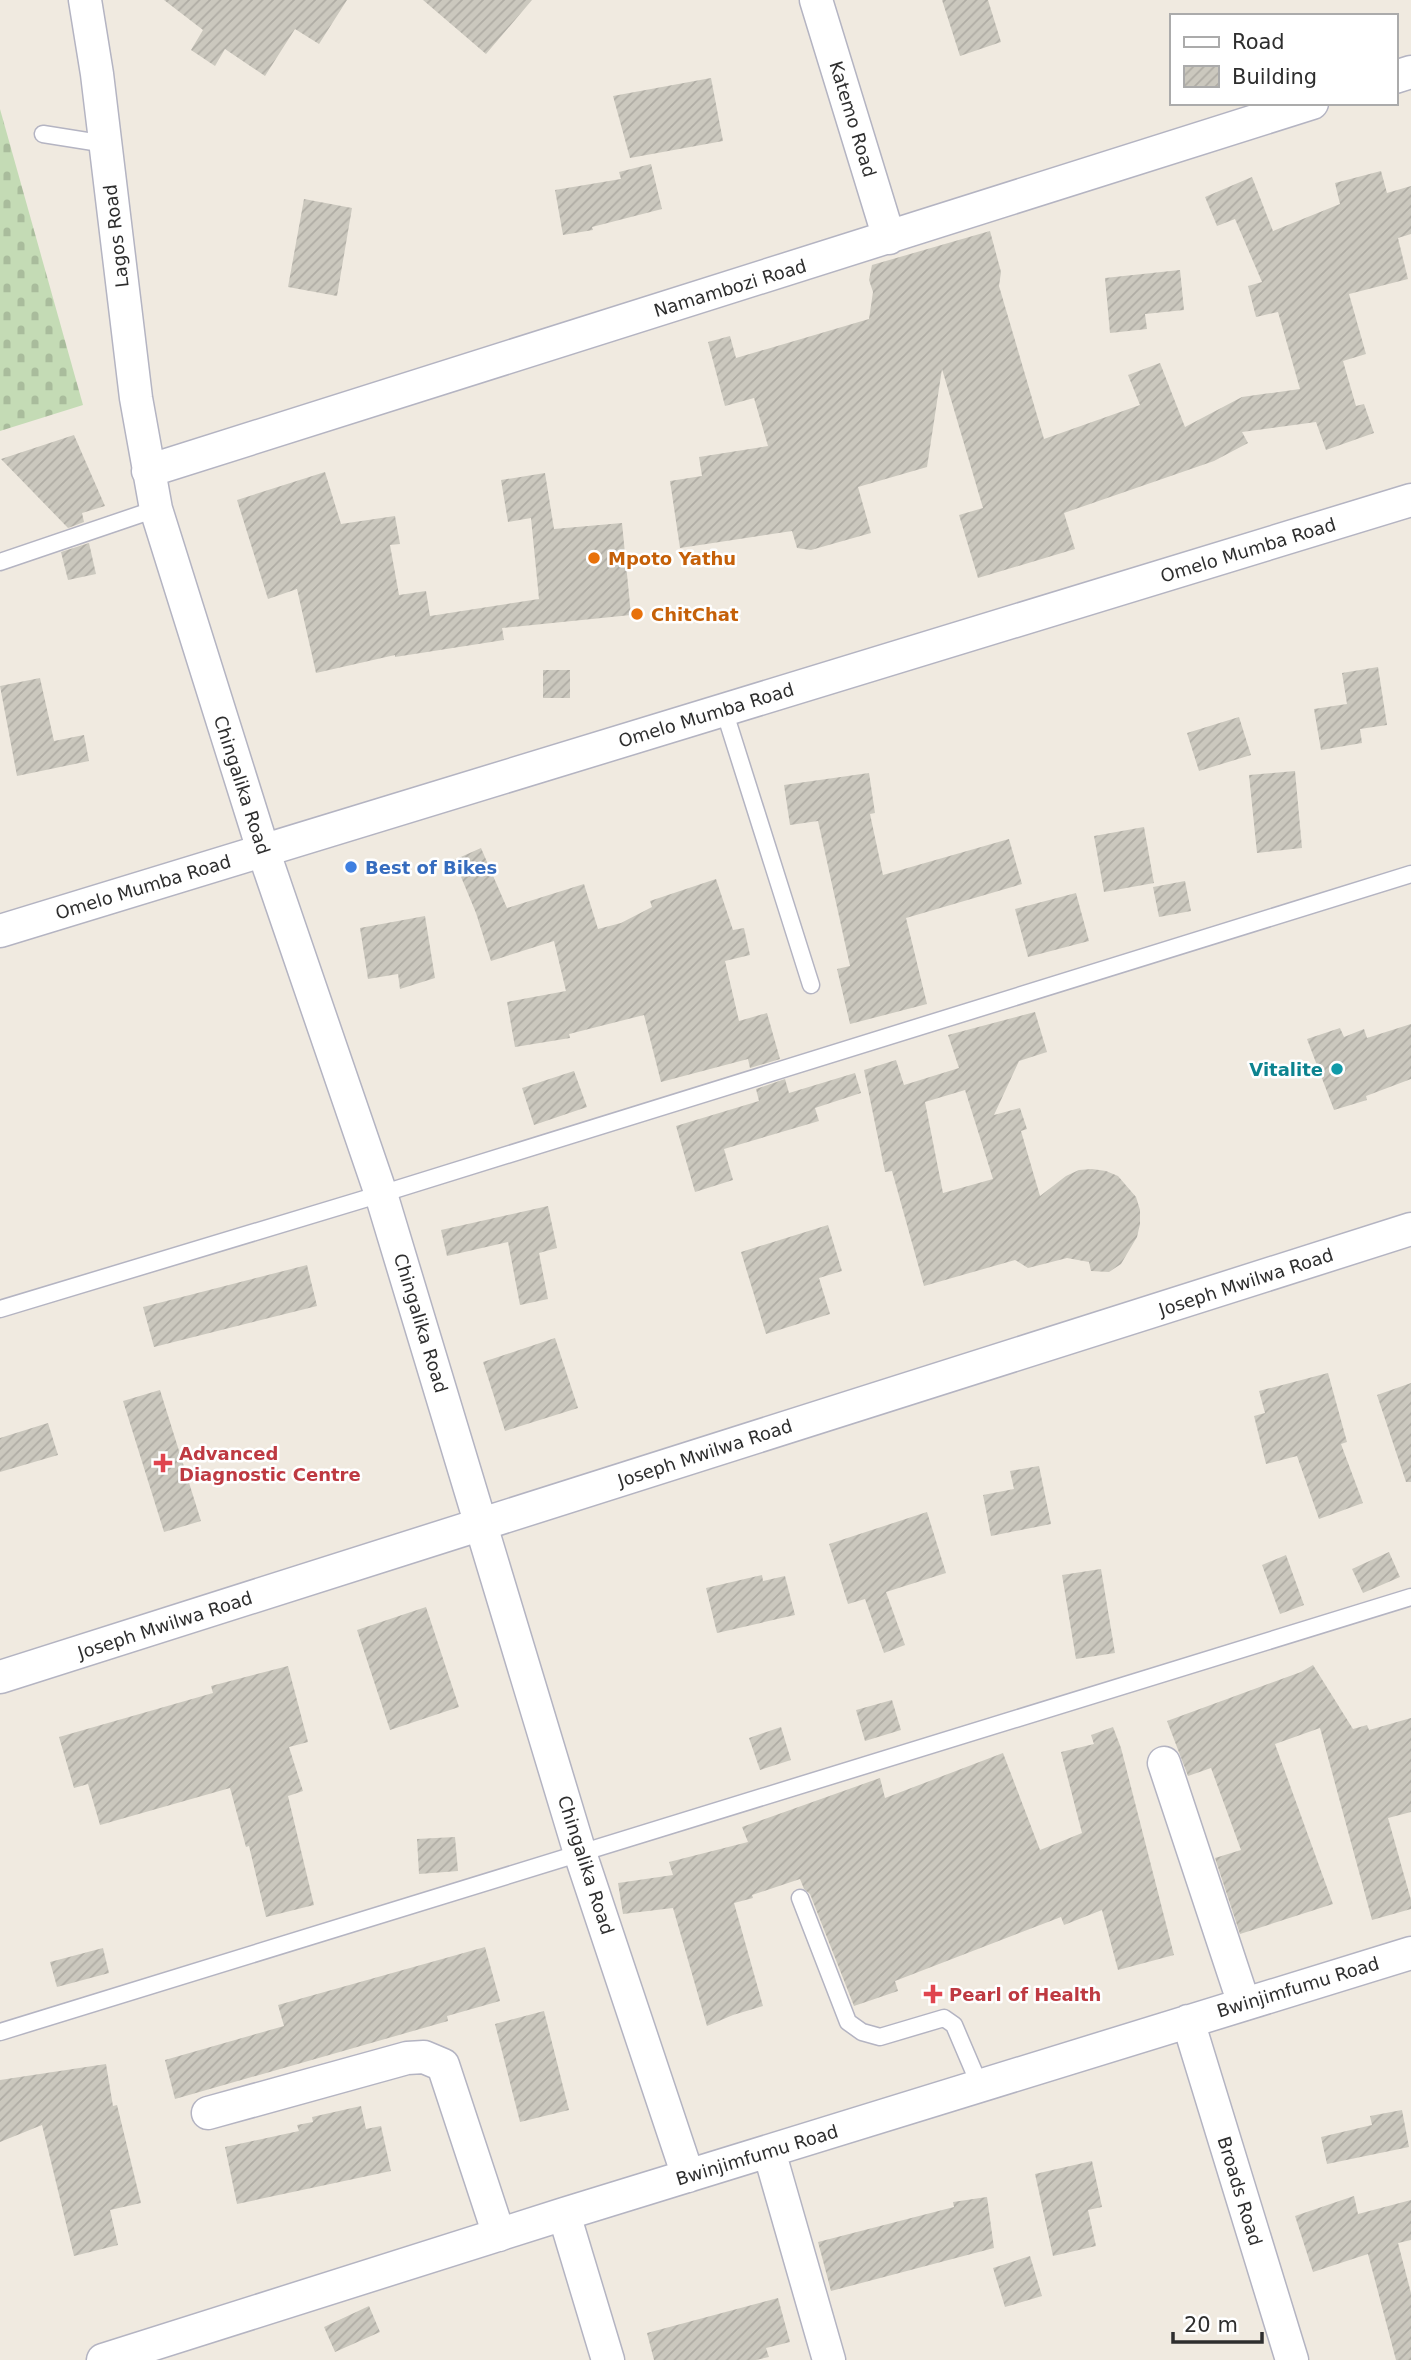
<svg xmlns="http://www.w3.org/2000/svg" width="1411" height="2360" font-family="'DejaVu Sans',sans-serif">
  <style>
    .cemetery { fill: url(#cemetery-stones) }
    .building { fill: url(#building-hatch); fill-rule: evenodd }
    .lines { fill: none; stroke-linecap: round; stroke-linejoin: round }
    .lane-casing { stroke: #b4b4c2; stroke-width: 19 }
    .street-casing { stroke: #b4b4c2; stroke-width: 35 }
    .lane { stroke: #fff; stroke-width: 16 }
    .street { stroke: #fff; stroke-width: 32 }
    .food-dot { fill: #e8710a; stroke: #fff; stroke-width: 2.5 }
    .shop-dot { fill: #3f7fe0; stroke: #fff; stroke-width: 2.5 }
    .culture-dot { fill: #0f9aa8; stroke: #fff; stroke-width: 2.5 }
    .health-dot { fill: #e0444e; stroke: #fff; stroke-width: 2.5 }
    .labels { text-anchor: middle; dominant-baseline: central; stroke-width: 5; stroke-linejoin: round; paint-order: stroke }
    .street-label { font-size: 18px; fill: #2e2e2e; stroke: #fff }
    .food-label { font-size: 18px; font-weight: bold; fill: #c56008; stroke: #fff; text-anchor: start }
    .shop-label { font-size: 18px; font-weight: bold; fill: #366cbe; stroke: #fff; text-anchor: start }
    .culture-label { font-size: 18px; font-weight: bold; fill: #0d838f; stroke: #fff; text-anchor: end }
    .health-label { font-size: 18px; font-weight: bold; fill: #be3a42; stroke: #fff; text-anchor: start }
  </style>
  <defs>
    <pattern id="cemetery-stones" width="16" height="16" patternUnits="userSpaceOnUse" patternTransform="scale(1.75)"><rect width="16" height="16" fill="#c4dbb5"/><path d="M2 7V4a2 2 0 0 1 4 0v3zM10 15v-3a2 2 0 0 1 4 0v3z" fill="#a9bc9c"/></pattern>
    <pattern id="building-hatch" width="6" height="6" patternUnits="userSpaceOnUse" patternTransform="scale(1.75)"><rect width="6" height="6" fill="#cbc8be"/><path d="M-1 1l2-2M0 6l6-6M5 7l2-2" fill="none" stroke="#afaca4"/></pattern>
  </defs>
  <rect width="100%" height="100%" fill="#f0eae0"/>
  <path class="cemetery" d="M0,109L83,405L0,431Z"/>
  <path class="building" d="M164,0H347L319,44L295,29L265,76L225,49L215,66L191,50L203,30Z
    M423,0H532L486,54Z
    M942,0H988L1001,42L960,56Z
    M711,78L723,141L630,158L613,96Z
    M651,164L662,209L592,227L593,230L563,235L555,190L621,179L619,172Z
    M1381,171L1387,193L1411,186V234L1398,238L1408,279L1349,294L1366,354L1343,361L1356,406L1364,404L1374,433L1326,450L1316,422L1242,432L1248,443L1214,461L1064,513L1075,549L978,578L959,515L983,508L942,369L927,467L858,487L871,533L811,550L797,548L792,531L680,548L670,481L702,476L699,457L768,446L754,398L725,406L708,342L730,336L736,358L869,319L873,292L869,280L872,265L990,231L1001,272L999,286L1044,439L1140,405L1128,375L1160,363L1185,427L1242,397L1300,389L1278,312L1256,317L1248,286L1262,282L1235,219L1217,226L1205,197L1252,177L1273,231L1340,204L1335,183Z
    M304,199L352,208L337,296L288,287Z
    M1180,270L1184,310L1145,314L1147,329L1110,333L1105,278Z
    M74,435L105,506L82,513L84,522L68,528L1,459Z
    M325,472L341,524L395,516L400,544L390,545L399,595L426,591L430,616L539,599L531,518L508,522L501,480L545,473L554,529L622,523L631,615L502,628L504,640L395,657V655L316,673L297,589L268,599L237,500Z
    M89,543L96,574L68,580L61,552Z
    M1378,667L1387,725L1360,729L1362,743L1321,750L1314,709L1347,704L1342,673Z
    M543,670H570V698H543Z
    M40,678L54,741L84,735L89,761L17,776L0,686Z
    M1239,717L1251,755L1199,771L1187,733Z
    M1295,771L1302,848L1257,853L1249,775Z
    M869,773L875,813L870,814L883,875L1009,839L1022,884L906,918L927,1004L850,1024L837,969L850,966L818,821L790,825L784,785Z
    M1144,827L1154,883L1104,892L1094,836Z
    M481,848L507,908L584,884L598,929L621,923L652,907L650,901L716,879L733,930L744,928L750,955L725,961L739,1021L767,1013L780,1059L750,1068L748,1059L661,1082L644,1015L569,1034L570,1038L515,1047L507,1002L566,991L554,941L491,961L476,913L454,860Z
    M1185,881L1191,911L1159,917L1153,887Z
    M1076,893L1089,941L1028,957L1015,909Z
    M425,916L435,978L400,989L398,974L368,979L360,928Z
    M1035,1012L1047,1052L1019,1061L994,1115L1020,1108L1027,1129L1021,1131L1040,1196L1066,1176L1079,1170L1092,1169L1106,1171L1118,1176L1136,1197L1140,1210V1224L1137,1237L1121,1264L1109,1272L1091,1271L1089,1262L1067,1258L1028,1268L1015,1260L924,1286L892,1171L885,1172L864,1070L896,1060L904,1085L959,1068L948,1035ZM965,1090L993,1179L943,1193L925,1102Z
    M1411,1024V1079L1366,1096L1367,1100L1334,1110L1307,1039L1340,1028L1344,1037L1364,1029L1367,1038Z
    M574,1071L587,1107L534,1125L522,1088Z
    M855,1073L861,1093L815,1108L819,1121L724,1149L733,1180L695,1192L676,1126L759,1101L756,1089L785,1079L789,1093Z
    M548,1206L557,1248L539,1253L548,1299L520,1305L508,1242L447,1256L441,1230Z
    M828,1225L842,1271L819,1278L830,1314L766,1334L741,1252Z
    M307,1265L317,1306L154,1347L143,1307Z
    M555,1338L578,1408L505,1431L483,1362Z
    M1328,1373L1347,1442L1341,1444L1363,1503L1319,1519L1297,1456L1266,1464L1254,1416L1265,1413L1259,1391Z
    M1411,1383V1482H1406L1377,1395Z
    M160,1390L201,1521L164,1532L123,1401Z
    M48,1423L58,1455L0,1472V1438Z
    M1039,1466L1051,1524L991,1536L983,1495L1014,1489L1010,1471Z
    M927,1512L946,1573L886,1592L905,1645L884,1653L865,1599L848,1604L829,1544Z
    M1389,1552L1400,1577L1363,1593L1352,1569Z
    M1286,1555L1304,1605L1280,1614L1262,1565Z
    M1101,1569L1115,1653L1076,1659L1062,1575Z
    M762,1575L763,1581L785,1576L795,1615L717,1633L706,1588Z
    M426,1607L459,1707L390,1730L357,1630Z
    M1313,1665L1353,1729L1367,1725L1369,1730L1411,1718V1812L1388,1818L1411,1900V1909L1372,1920L1320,1728L1275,1744L1333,1904L1240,1934L1215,1858L1241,1850L1211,1768L1188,1776L1167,1721L1301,1672Z
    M288,1666L308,1742L289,1747L303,1791L288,1796L314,1905L266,1917L249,1846L246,1847L230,1788L100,1825L88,1784L74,1788L59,1737L213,1693L211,1686Z
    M892,1700L901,1730L865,1741L856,1710Z
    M781,1727L791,1760L760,1770L749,1738Z
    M1113,1727L1121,1748L1174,1955L1118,1970L1102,1910L1064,1925L1061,1917L895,1981L898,1991L854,2006L810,1894L804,1889L800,1879L752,1895L753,1898L734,1903L763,2006L733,2015L707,2026L673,1908L623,1914L618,1883L673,1875L669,1862L748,1842L742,1827L880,1778L885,1798L1003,1753L1040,1850L1082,1833L1061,1752L1094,1744L1091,1735Z
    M455,1837L458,1871L419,1874L417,1839Z
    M485,1947L500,2001L447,2016L448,2021L175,2099L165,2060L284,2026L278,2005Z
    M103,1948L109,1973L57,1987L50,1962Z
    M544,2011L569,2110L520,2122L495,2024Z
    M106,2064L113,2106L117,2105L141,2203L110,2210L118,2245L74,2256L42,2125L0,2142V2080Z
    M361,2106L366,2129L381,2126L391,2171L237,2204L225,2147L299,2131L297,2125L313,2122L312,2117Z
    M1402,2110L1409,2147L1327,2164L1321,2137L1372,2125L1370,2116Z
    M1092,2161L1102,2207L1088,2210L1096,2246L1053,2256L1035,2174Z
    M1354,2196L1358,2214L1411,2200V2240L1398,2243L1411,2293V2360H1396L1368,2254L1313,2272L1295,2216Z
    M987,2197L994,2248L831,2291L818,2242L954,2207L953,2202Z
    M1030,2256L1042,2296L1005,2307L993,2268Z
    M778,2298L790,2342L766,2348L769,2357L756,2360H654L647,2333Z
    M369,2306L380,2332L335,2352L324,2327Z"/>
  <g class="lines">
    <g class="lane-casing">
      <path id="lane" d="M43,134L106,144
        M0,562L156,509
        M724,710L811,985
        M0,1309L381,1194L1411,874
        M800,1898L848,2022L862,2032L880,2037L944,2018L954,2025L980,2086
        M0,2032L1411,1597"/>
    </g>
    <g class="street-casing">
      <path id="street" d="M85,0L97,74L136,398L156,509L263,850L381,1194L580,1853L688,2176
        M816,0L889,238
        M1395,77L1411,72
        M148,471L1312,103
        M0,931L1411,500
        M0,1677L1411,1229
        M1164,1763L1244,2004
        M1188,2021L1292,2360
        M208,2113L407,2058L424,2057L443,2065L499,2235
        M769,2151L829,2360
        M564,2214L608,2360
        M103,2360L564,2214L1411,1953"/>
    </g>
    <use href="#lane" class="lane"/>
    <use href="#street" class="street"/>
  </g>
  <g class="food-dot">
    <circle cx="594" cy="558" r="7"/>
    <circle cx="637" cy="614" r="7"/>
  </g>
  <circle class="shop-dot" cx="351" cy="867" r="7"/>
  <circle class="culture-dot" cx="1337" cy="1069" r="7"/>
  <g class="health-dot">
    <path d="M159.5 1452.5h7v7h7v7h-7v7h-7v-7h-7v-7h7z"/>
    <path d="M929.5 1983.5h7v7h7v7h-7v7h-7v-7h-7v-7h7z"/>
  </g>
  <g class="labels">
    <g class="street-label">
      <text transform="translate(853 119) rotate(73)">Katemo Road</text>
      <text transform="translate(116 236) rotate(-97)">Lagos Road</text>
      <text transform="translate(730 288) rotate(-17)">Namambozi Road</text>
      <text transform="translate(1248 550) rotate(-17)">Omelo Mumba Road</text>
      <text transform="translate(706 715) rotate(-17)">Omelo Mumba Road</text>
      <text transform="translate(242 785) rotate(72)">Chingalika Road</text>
      <text transform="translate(143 887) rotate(-17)">Omelo Mumba Road</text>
      <text transform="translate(1246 1282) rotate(-18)">Joseph Mwilwa Road</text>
      <text transform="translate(421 1323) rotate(73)">Chingalika Road</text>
      <text transform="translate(705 1453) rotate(-18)">Joseph Mwilwa Road</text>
      <text transform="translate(165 1625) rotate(-18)">Joseph Mwilwa Road</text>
      <text transform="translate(586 1865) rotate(72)">Chingalika Road</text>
      <text transform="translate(1298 1987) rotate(-17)">Bwinjimfumu Road</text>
      <text transform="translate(757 2155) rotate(-17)">Bwinjimfumu Road</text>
      <text transform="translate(1240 2191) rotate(73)">Broads Road</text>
    </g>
    <g class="food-label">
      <text x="608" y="558">Mpoto Yathu</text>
      <text x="651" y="614">ChitChat</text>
    </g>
    <g class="shop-label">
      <text x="365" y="867">Best of Bikes</text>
    </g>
    <g class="culture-label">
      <text x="1323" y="1069">Vitalite</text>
    </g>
    <g class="health-label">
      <text x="179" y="1453">Advanced<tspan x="179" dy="21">Diagnostic Centre</tspan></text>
      <text x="949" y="1994">Pearl of Health</text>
    </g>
  </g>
  <rect x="1170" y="14" width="228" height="91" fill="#ffffff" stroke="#ababab" stroke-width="2"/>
  <rect x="1184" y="37" width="35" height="10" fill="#ffffff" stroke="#ababab" stroke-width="2"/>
  <text x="1232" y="49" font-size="21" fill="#2e2e2e">Road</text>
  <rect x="1184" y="66" width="35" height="21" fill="url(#building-hatch)" stroke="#ababab" stroke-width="2"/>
  <text x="1232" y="84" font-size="21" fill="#2e2e2e">Building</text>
  <path d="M1173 2332v10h89v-10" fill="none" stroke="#2e2e2e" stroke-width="3.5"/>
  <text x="1184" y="2332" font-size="21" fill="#2e2e2e" stroke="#ffffff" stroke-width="5" paint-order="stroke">20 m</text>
</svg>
